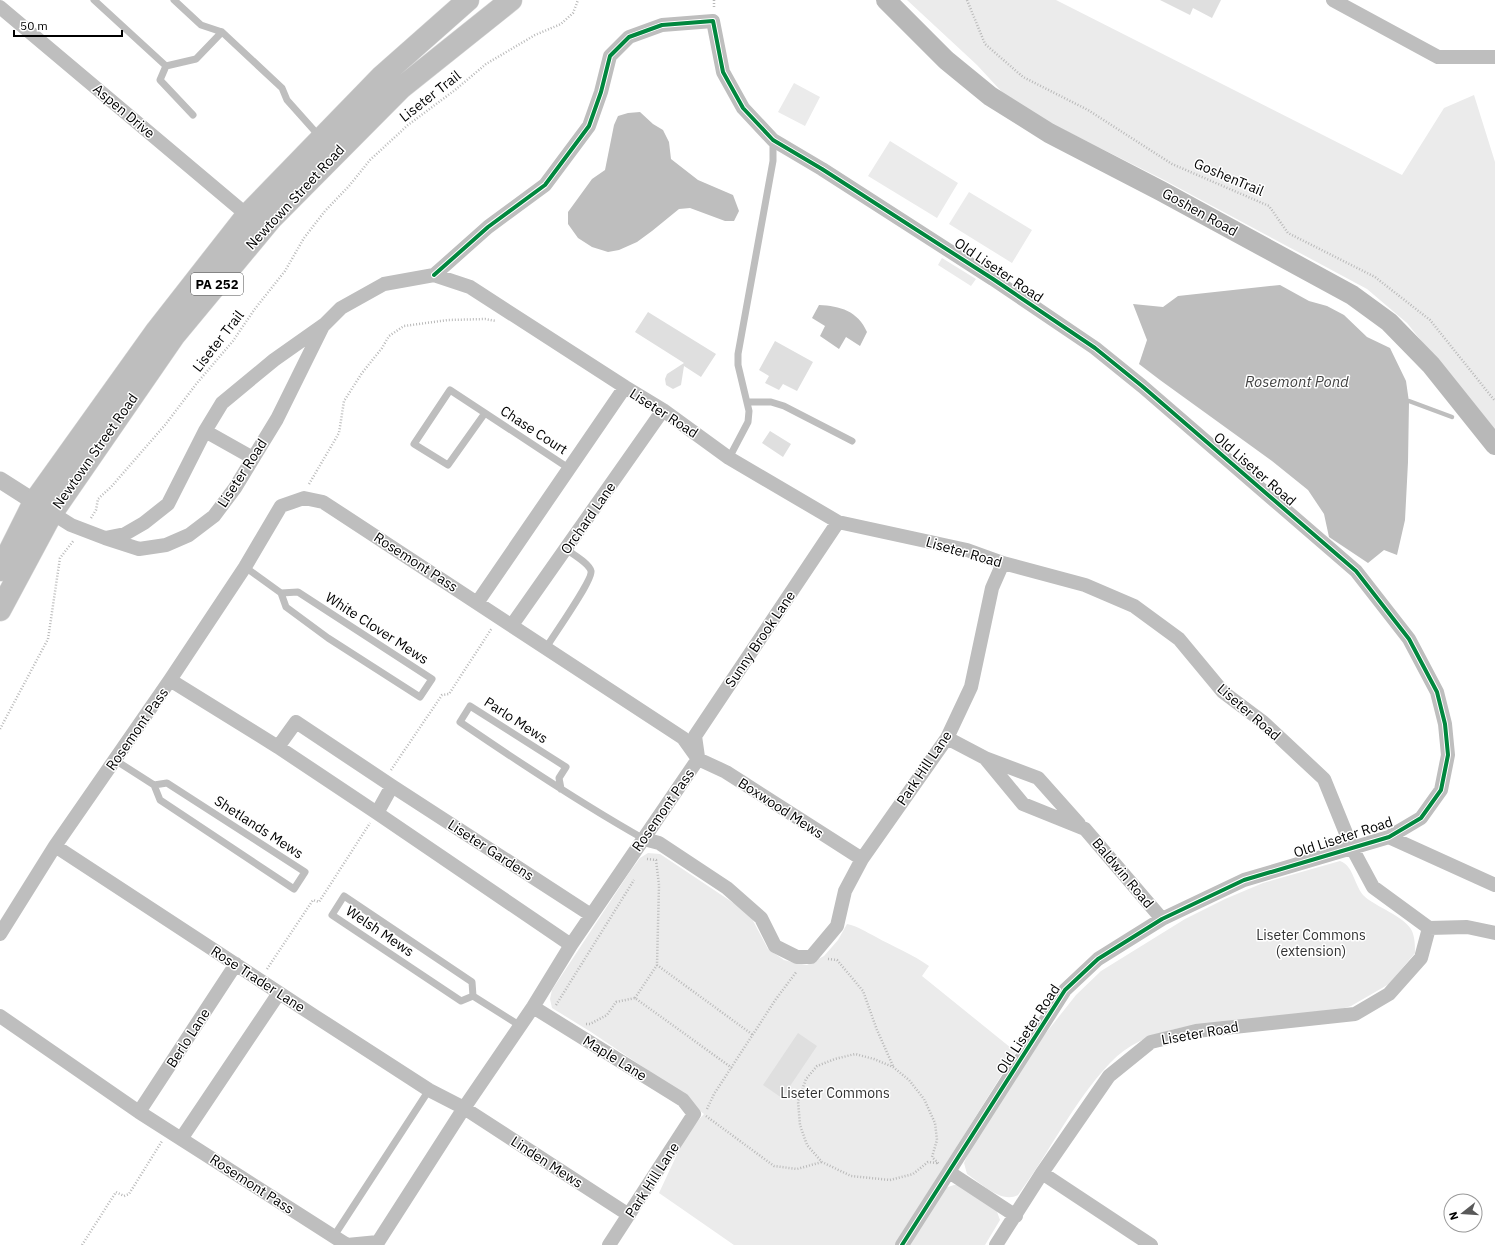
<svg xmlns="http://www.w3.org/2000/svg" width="1495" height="1245" font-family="'IBM Plex Sans',sans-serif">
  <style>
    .green { fill: #ebebeb }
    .water { fill: #bebebe }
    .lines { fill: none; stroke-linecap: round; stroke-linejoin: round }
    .stream { stroke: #bebebe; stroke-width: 4.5 }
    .building { fill: #dfdfdf }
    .primary-casing { stroke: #dbdbdb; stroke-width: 23 }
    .path { stroke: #b9b9b9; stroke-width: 2.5; stroke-dasharray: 1 2; stroke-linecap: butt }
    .service { stroke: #bebebe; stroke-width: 7 }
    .minor { stroke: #bebebe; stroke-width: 14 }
    .tertiary { stroke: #bebebe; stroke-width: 17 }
    .secondary { stroke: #b8b8b8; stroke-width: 20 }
    .primary { stroke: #bebebe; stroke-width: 22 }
    .cycleway-casing { stroke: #fff; stroke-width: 6 }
    .cycleway { stroke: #00873e; stroke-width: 4 }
    .labels { text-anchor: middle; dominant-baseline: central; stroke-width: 3; stroke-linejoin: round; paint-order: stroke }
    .shield { fill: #fff; stroke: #4c4c4c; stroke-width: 1 }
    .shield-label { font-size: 13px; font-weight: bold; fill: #000 }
    .street-label { font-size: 14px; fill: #000; stroke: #fff }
    .park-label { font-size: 14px; fill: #323232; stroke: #fff }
    .water-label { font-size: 15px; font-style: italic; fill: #434343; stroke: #fff }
  </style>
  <rect width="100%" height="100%" fill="#fff"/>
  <path class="green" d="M907,0H1056L1402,175L1444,108L1474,95L1495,162V433L1407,323L1367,289L1164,180L1014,105L977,65Z
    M794,83L820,97L805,126L778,112Z
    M890,141L958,183L937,218L868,176Z
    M969,192L1032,230L1012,263L949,224Z
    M942,258L976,279L971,286L938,265Z
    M648,853L660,854L741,908L750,915L768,949L784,960L796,963L807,965L824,956L838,940L847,924C858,926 866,932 876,937C894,947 912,954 929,966L922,976L1016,1052L895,1245H734L659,1193L687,1133L704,1114L646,1069L591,1032L552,1008L550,999L552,990L629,873L640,858Z
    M1340,861C1353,865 1354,884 1363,895C1375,907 1405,916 1412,931C1415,938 1415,946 1415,953L1389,984L1351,1006L1335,1011C1305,1014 1275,1017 1245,1020C1198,1025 1145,1026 1110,1063C1073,1102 1050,1152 1018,1195C1001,1204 981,1183 967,1174L964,1163L972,1146L1038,1043L1076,995L1101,971L1185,919L1225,899L1263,883Z
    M954,1185H959L996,1209L1000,1220L985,1245H909L945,1188Z"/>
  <path class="water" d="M640,112L653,124L663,130L669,142L671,159L698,180L733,195L739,211L734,221H725L690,208L679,209L652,231L637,242L619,250L608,252L592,247L578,238L568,224V212L592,179L605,170L614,125L618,116L628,113Z
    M1280,285L1309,301L1327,306L1344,315L1367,337L1390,348L1406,381L1409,402L1408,462L1405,520L1397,555L1384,550L1368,563L1329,537L1324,514L1308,490L1272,461L1160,380L1139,364L1147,340L1133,304L1163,307L1178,296Z
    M819,305C840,306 858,311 867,332L860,346L846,337L839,349L820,336L825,326L812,318Z"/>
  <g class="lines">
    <path class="stream" d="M1409,401L1452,417"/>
  </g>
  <path class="building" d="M1160,0H1221L1212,18L1193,8L1190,15Z
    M648,312L716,354L701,377L684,366L681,385L673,389L666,385L665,379L667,374L684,363L635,332Z
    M775,341L813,362L797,391L783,384L779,390L765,383L769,376L759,370Z
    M770,431L791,444L783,457L762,443Z
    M798,1033L817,1046L782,1098L763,1085Z"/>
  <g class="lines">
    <g class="primary-casing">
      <path id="primary" d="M0,570L34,502L157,330L247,215L382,76L468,0
        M0,610L52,513L174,336L271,219L401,88L511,0"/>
    </g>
    <path class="path" d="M967,0L985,44L1023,77L1088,110L1172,164L1269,206L1288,233L1375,277L1430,320L1495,401
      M714,7V0
      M309,484L339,433L344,401L362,373L382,348L389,336L404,326L448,320L485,319L496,321
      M91,518L96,510L98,499L111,487L165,425L197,383L233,341L254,310L285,271L304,238L325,211L349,186L370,160L408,125L455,90L486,64L535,35L561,24L573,13L578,0
      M0,729L48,639L60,558L74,540
      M391,770L442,695L449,694L492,628
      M647,859L656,860L659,885L657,965L753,1035
      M828,959L837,960L863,991L877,1030L893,1066
      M267,969L313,900L319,902L370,823
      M635,998L657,965
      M556,1005L634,880
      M586,1024H590L607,1015L616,1002L635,998L732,1068
      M707,1109L714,1094L776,999L797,971
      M706,1116L774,1166L797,1169L822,1162
      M937,1163L928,1162L913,1174L890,1180L851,1176L822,1162L807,1145L800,1125L798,1101L806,1079L817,1066L835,1059L855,1054L874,1059L893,1067L909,1080L924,1099L935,1123L937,1140L932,1157L939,1164
      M82,1245L116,1192L124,1196L129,1194L162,1141"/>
    <path class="service" d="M94,0L166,66L196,59L222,32
      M174,0L201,25L222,32L282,88L287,100L320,137
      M166,66L160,80L193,115
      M748,402H771L784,406L852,441
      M485,413L448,465L414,444L450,390L570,469
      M729,458L748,422L749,411L738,365V354L773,161V140
      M245,567L281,593L286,607L328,638L420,697L432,679L298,592L281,593
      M546,648C553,636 593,580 591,571C589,563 572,554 566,549
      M115,760L154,785
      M167,783L305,872L294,889L160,800L154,785Z
      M561,789L559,778L566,767L470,706L460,722C520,763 580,803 644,839
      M344,896L472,982L473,996L461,1001L332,915Z
      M473,996L519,1025
      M334,1236L429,1090"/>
    <path class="minor" d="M1333,0L1438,57H1495
      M0,7L247,215
      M434,275L488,227L545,185L589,126L601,92L610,56L629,37L662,25L713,21L723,72L743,108L773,140L822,169L993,279L1095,348L1142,386L1356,571L1409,639L1437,692L1445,724L1448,755L1441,790L1421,818L1389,837L1244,880L1162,919L1098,959L1065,990L902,1245
      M205,431L253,458
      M52,513L71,525L105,538L139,549L166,545L189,535L214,516L235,488L277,419L323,326
      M105,538L125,534L144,523L168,504L205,431L222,403L274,360L325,324L341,308L384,284L434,275L470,287L625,387L663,410L729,458L838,522L967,550L1003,563L1085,585L1134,606L1179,639L1223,692L1263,722L1324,779L1352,848L1373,887L1429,928
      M477,603L625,387
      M512,625L663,410
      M170,680L278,747L377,813L571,945
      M947,738L985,758L1038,778L1079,824
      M278,747L296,722L392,786L591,915
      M698,757L695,736L838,522
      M985,758L1023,804L1085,829L1162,919
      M698,759L726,772L862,859
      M377,813L392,786
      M1389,837L1495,885
      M644,839L659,843L727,888L761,918L775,946L797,957H811L837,926L845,891L862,859L947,738L971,687L992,588L1003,563
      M55,846L316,1017L429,1090L464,1108L629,1215
      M1429,928L1467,927L1495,933
      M0,934L55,846L170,680L245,567L281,506L304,498L323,502L683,738L698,759
      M533,1007L683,1100L694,1114L609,1245
      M0,1016L139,1112L347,1245L378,1242L464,1108L533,1007L571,945L698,759
      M139,1112L236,964
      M181,1139L279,993
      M949,1172L1016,1216
      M1042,1173L1151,1245
      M996,1245L1042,1173L1109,1076L1151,1042L1196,1031L1355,1014L1389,994L1421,958L1429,928"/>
    <path class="tertiary" d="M0,480L44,508"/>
    <path class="secondary" d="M886,0L946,60L990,96L1049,133L1161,191L1352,295L1389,322L1431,365L1495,445"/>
    <use href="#primary" class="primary"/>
    <g class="cycleway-casing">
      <path id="cycleway" d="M434,275L488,227L545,185L589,126L601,92L610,56L629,37L662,25L713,21L723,72L743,108L773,140L822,169L993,279L1095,348L1142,386L1356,571L1409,639L1437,692L1445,724L1448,755L1441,790L1421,818L1389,837L1244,880L1162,919L1098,959L1065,990L902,1245"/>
    </g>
    <use href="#cycleway" class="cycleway"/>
  </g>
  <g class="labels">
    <rect class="shield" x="191" y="273" width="52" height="22" rx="3"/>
    <g class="shield-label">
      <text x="217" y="284">PA 252</text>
    </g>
    <g class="street-label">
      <text transform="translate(430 96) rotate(-38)">Liseter Trail</text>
      <text transform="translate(124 111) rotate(40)">Aspen Drive</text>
      <text transform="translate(1229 177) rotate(23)">GoshenTrail</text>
      <text transform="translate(295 197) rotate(-47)">Newtown Street Road</text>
      <text transform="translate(1200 212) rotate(29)">Goshen Road</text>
      <text transform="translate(999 270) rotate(34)">Old Liseter Road</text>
      <text transform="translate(218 341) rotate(-52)">Liseter Trail</text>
      <text transform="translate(664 413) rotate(33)">Liseter Road</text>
      <text transform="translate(534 430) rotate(33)">Chase Court</text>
      <text transform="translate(95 451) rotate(-55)">Newtown Street Road</text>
      <text transform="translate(1255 469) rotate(41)">Old Liseter Road</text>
      <text transform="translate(242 473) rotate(-57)">Liseter Road</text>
      <text transform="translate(588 518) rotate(-55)">Orchard Lane</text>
      <text transform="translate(964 552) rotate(16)">Liseter Road</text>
      <text transform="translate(416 562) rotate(33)">Rosemont Pass</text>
      <text transform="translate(377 628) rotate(33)">White Clover Mews</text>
      <text transform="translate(760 639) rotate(-56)">Sunny Brook Lane</text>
      <text transform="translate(1249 712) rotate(41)">Liseter Road</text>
      <text transform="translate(516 720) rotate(33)">Parlo Mews</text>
      <text transform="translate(137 729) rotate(-55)">Rosemont Pass</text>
      <text transform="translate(924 768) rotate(-56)">Park Hill Lane</text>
      <text transform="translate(781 808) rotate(33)">Boxwood Mews</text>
      <text transform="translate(663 810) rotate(-55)">Rosemont Pass</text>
      <text transform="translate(259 827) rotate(33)">Shetlands Mews</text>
      <text transform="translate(1343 837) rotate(-18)">Old Liseter Road</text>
      <text transform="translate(491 850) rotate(33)">Liseter Gardens</text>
      <text transform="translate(1123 873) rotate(50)">Baldwin Road</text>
      <text transform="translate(380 931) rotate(34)">Welsh Mews</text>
      <text transform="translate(258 979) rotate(33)">Rose Trader Lane</text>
      <text transform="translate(1028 1029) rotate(-57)">Old Liseter Road</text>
      <text transform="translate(1200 1033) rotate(-10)">Liseter Road</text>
      <text transform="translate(188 1038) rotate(-57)">Berlo Lane</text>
      <text transform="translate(615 1058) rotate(32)">Maple Lane</text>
      <text transform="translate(547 1162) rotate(33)">Linden Mews</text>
      <text transform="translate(652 1180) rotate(-57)">Park Hill Lane</text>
      <text transform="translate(252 1184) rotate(33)">Rosemont Pass</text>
    </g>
    <g class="park-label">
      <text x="1311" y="935">Liseter Commons<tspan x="1311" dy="16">(extension)</tspan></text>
      <text x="835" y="1093">Liseter Commons</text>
    </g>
    <g class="water-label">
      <text x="1297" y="381">Rosemont Pond</text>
    </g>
  </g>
  <g transform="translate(1463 1213) rotate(253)"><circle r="19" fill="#ffffff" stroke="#999999"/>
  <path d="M0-3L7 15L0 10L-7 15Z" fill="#595959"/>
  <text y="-6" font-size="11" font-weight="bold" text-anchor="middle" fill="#000000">N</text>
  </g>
  <path d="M14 30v6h108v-6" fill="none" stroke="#000000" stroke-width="2"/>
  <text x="20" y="30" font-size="12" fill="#000000" stroke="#ffffff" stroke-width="3" paint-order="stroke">50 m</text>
</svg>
